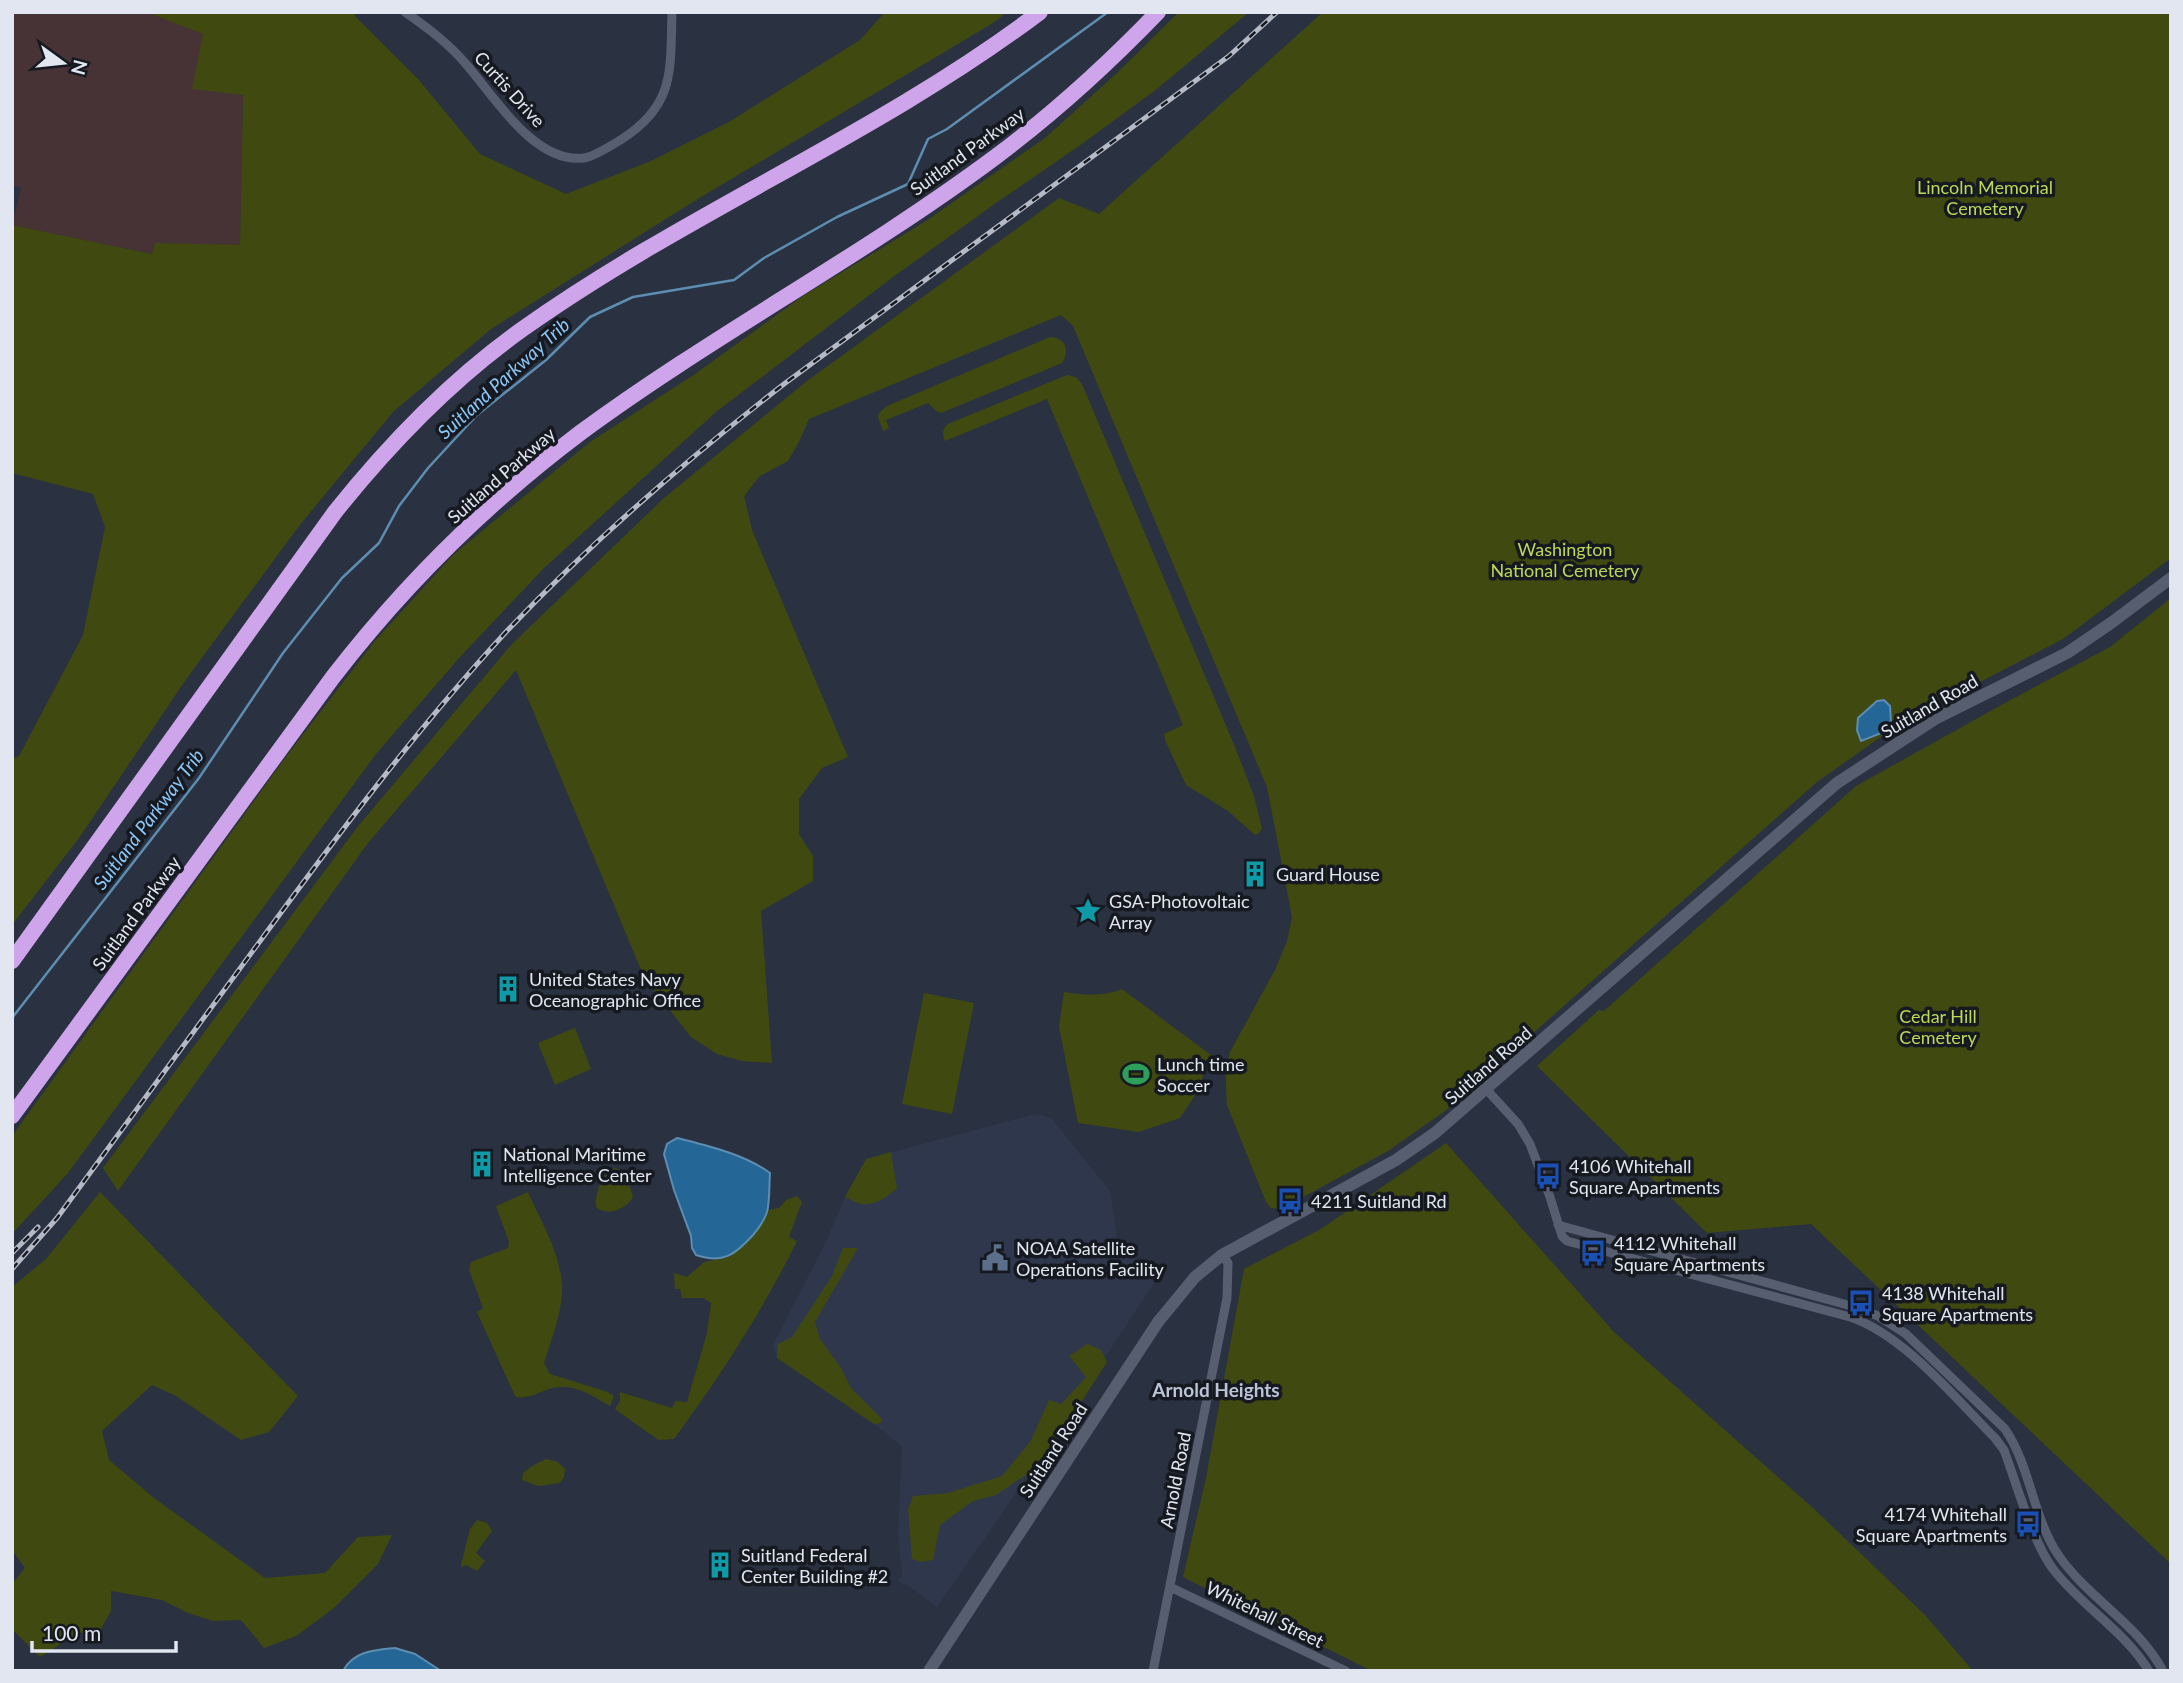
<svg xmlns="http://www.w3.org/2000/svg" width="2183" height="1683" font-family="Lato,sans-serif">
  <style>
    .built { fill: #2f374d }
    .industrial { fill: #473236 }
    .green { fill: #404a10 }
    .water { fill: #246796; stroke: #5d8db1; stroke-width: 2 }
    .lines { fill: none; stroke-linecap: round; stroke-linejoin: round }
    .stream { stroke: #5d8db1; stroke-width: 2.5 }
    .street { stroke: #575e70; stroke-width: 9 }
    .secondary { stroke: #575e70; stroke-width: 12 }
    .highway { stroke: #cea5eb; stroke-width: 16 }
    .rail-casing { stroke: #b5bac6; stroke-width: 5 }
    .rail { stroke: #161920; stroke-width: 2.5; stroke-dasharray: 8; stroke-linecap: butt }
    .labels { text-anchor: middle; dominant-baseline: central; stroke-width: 7; stroke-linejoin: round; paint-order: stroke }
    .street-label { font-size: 18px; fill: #e1e6f0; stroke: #161920 }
    .park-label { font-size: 18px; fill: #bed858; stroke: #161920 }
    .poi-label { font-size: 18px; fill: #e1e6f0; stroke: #161920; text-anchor: start }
    .water-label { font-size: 19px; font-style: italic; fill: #8ac6f7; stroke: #161920 }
    .neighbourhood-label { font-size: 19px; font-weight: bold; fill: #bbc3d7; stroke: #161920 }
  </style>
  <rect width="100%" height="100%" fill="#2a3140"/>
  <path class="built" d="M1035,1114L1051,1118L1110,1191L1118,1244L1158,1277L1003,1512L937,1607L905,1583L904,1585L898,1581L902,1575L898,1534L902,1447L885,1432L777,1358L773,1345L826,1242L845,1197L866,1159Z"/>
  <path class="industrial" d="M12,12H146L204,34L243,95L240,246L155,243L152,254L12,225L21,188L12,185Z"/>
  <path class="green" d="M146,12H355V16L418,79L480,154L566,194L651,161L729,122L860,40L885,12H1007L993,23L696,200L491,329L393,412L299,526L187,678L79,838L12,925V759L19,756L83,635L105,527L93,494L12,473V225L152,254L155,243L240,245L243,95L192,89L203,34Z
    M1179,12H1249L1157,89L1079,146L996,203L893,277L716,412L544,568L460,657L376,754L68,1173L12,1234V1136L288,754L374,642L453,555L590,442L695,374L803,296L926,221L1045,138L1116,74Z
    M1323,12H2171V558L2063,639L1899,724L1817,782L1445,1111L1388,1151L1281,1209L1271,1208L1266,1202L1227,1105L1226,1089V1069L1230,1052L1275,970L1287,941L1292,917L1267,787L1073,326L1061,315L809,419L799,442L788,461L760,476L744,496L752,530L848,757L822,768L799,799V834L813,856V881L761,911L772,1063L742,1061L717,1054L691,1037L644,977L516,670L368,843L118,1191L103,1168L359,825L512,644L664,498L807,381L1059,198L1099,214Z
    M1050,337C1066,338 1070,350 1062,363L941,413L936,411L928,403L886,420L889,428L883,431L878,417L879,413L887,406Z
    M1067,375L1076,377L1082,384L1235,747L1254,796L1262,829L1258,834L1255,835L1228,811L1186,785L1165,740L1164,734L1183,725L1047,399L945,441C942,435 942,429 948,424Z
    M2171,598V1564L1811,1224L1707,1233L1537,1066L1599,1010L1604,1011L1856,786L2003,704L2110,647Z
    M1122,989L1211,1055L1196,1094L1180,1118L1139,1132L1078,1123L1059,1027L1064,992C1084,995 1102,997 1122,989Z
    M924,993L974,1003L952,1114L902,1104Z
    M575,1028L591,1069L555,1085L538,1043Z
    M1446,1143L1614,1332L1813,1508L1925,1615L1973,1671H1372L1183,1577L1206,1478L1244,1269L1321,1229Z
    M891,1152L897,1188C887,1198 870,1209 855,1202C852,1201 849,1198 845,1197L866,1159Z
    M615,1168L625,1172L633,1197C627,1209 607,1217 596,1207C594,1195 603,1172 615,1168Z
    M100,1192L298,1396L269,1432L241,1440L176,1396L152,1385L102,1431L109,1460L154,1498L265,1578L325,1573L358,1537L392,1535L378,1564L334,1608L296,1636L264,1648L241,1620L213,1621L188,1613L162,1600L111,1591V1611L99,1632L78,1633L40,1657L12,1629V1584L25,1568L12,1550V1287L46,1259Z
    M528,1192C542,1224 564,1259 562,1295C560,1318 551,1341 544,1363L550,1374L608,1392L614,1396L610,1406C594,1397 577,1385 558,1387C544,1388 527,1402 515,1396L477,1312L483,1308L469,1270L471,1262L508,1248L509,1242L496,1206Z
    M797,1196L802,1202L789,1237L797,1241C762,1312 720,1376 674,1439L658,1440L615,1409L620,1401V1392L672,1408L675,1401L687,1402L707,1333L711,1303L704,1298H682L680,1289H675L674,1273L687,1277L704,1262L729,1257L761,1225L767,1210L779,1208L786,1200Z
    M843,1248H858L815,1322L820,1339L841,1368L851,1388L882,1419L881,1423L874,1424L777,1358L778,1344L792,1337L832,1276Z
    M1087,1344L1101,1350L1107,1362L1035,1474L1024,1476L996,1495L973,1501L940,1525L933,1560L921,1562L912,1559L908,1509L913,1496L948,1493L1002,1476L1030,1442L1049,1400L1061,1404L1086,1377L1069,1356Z
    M546,1459L558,1462L565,1469L564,1477L560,1483L538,1486L522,1480L523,1473L532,1466Z
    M477,1520L487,1523L492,1531L476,1553L485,1561L477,1571L466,1565L462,1567L461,1565L470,1529Z"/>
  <path class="water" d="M1884,700L1890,706L1891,722L1879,734L1861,741L1857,730L1858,718L1877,701Z
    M677,1138C708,1146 744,1154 770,1173C769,1186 770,1200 767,1212C764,1221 759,1228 753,1235C735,1255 723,1264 696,1255L692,1248L691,1236L674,1190L664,1154L667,1144Z
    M395,1648L415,1654L441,1671H343C353,1651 375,1650 395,1648Z"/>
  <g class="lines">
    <path class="stream" d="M12,1018L199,778L283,653L342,578L379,543L399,506L428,468L477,415L546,360L590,317L633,297L734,280L764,258L837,217L908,184L928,139L947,129L1108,12"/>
    <path class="street" d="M405,12C428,28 448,43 466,64C494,96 534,164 584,158C592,157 614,144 622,139C676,104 670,69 672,12
      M1487,1090L1518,1124L1530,1144L1550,1197L1562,1236L1567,1241L1850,1317C1904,1335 1955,1398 1995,1438L2004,1450C2016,1482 2033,1543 2053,1569C2081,1606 2125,1631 2149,1671
      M1558,1225L1855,1307L1878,1316L1906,1334L2005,1429C2031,1467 2033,1519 2059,1556C2089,1599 2138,1624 2163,1671
      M1170,1587L1346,1671
      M1153,1671L1227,1298L1228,1263L1222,1255"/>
    <path class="secondary" d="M929,1671L1158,1322L1195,1277L1222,1255L1396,1160L1435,1133L1837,783L1935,719L2067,653L2111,623L2171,578"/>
    <path class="highway" d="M12,961L335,512C390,443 452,379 524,328C689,211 879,134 1040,12
      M12,1116L333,677C404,585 487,503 580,433C713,335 861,257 994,158C1053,114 1107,65 1158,12"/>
    <g class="rail-casing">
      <path id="rail" d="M12,1253L38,1227
        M12,1269L57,1218C123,1128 189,1038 255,948C334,840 414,732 505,633C591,542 685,461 784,384L1229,56L1277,12"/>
    </g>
    <use href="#rail" class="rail"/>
  </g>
  <defs>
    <g id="building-bare" transform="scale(2.1)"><path d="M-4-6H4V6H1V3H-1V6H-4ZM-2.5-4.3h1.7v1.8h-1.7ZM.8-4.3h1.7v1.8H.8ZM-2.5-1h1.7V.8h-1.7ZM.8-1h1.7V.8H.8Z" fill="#0f9aa8" stroke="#161920" stroke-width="2.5" paint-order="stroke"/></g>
    <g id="sight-bare" transform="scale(2.1)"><path d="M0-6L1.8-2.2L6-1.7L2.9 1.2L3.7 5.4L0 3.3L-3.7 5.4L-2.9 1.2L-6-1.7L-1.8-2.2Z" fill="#0f9aa8" stroke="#161920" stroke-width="2.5" paint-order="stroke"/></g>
    <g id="stadium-bare" transform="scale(2.1)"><path d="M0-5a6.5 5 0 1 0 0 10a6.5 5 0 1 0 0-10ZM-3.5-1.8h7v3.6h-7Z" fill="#2e9e5b" stroke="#161920" stroke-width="2.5" paint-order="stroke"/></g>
    <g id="bus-bare" transform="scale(2.1)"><path d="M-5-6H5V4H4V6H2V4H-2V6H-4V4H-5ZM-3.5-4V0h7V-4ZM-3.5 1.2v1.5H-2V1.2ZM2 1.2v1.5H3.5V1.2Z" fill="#1a4fb4" stroke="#161920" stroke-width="2.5" paint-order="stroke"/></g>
    <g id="civic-bare" transform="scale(2.1)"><path d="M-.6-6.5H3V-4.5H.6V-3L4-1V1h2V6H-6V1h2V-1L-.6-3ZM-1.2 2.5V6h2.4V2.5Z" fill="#5c6f8a" stroke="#161920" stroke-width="2.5" paint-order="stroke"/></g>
  </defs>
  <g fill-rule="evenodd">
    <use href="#building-bare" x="1255" y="874"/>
    <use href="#sight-bare" x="1088" y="911"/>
    <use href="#building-bare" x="508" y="989"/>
    <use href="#stadium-bare" x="1136" y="1074"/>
    <use href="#building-bare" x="482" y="1164"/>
    <use href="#bus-bare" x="1548" y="1176"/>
    <use href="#bus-bare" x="1290" y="1201"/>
    <use href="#bus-bare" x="1593" y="1253"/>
    <use href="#civic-bare" x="995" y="1258"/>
    <use href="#bus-bare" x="1861" y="1303"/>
    <use href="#bus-bare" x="2028" y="1524"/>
    <use href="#building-bare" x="720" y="1565"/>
  </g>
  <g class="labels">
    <g class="street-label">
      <text transform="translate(510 89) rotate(48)">Curtis Drive</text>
      <text transform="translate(967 151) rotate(-36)">Suitland Parkway</text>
      <text transform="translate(501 475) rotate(-41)">Suitland Parkway</text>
      <text transform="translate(1929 706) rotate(-30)">Suitland Road</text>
      <text transform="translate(136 913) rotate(-54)">Suitland Parkway</text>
      <text transform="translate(1488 1065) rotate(-41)">Suitland Road</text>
      <text transform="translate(1053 1450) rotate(-57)">Suitland Road</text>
      <text transform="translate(1175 1480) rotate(-79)">Arnold Road</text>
      <text transform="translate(1265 1614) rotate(26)">Whitehall Street</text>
    </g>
    <g class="park-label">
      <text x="1985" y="187">Lincoln Memorial<tspan x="1985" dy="21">Cemetery</tspan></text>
      <text x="1565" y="549">Washington<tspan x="1565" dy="21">National Cemetery</tspan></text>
      <text x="1938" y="1016">Cedar Hill<tspan x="1938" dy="21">Cemetery</tspan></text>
    </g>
    <g class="poi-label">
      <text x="1276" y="874">Guard House</text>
      <text x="1109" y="901">GSA-Photovoltaic<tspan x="1109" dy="21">Array</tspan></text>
      <text x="529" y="979">United States Navy<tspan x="529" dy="21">Oceanographic Office</tspan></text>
      <text x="1157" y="1064">Lunch time<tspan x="1157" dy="21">Soccer</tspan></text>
      <text x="503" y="1154">National Maritime<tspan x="503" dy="21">Intelligence Center</tspan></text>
      <text x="1569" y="1166">4106 Whitehall<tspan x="1569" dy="21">Square Apartments</tspan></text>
      <text x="1311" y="1201">4211 Suitland Rd</text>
      <text x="1614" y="1243">4112 Whitehall<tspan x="1614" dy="21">Square Apartments</tspan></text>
      <text x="1016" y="1248">NOAA Satellite<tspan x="1016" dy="21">Operations Facility</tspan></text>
      <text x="1882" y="1293">4138 Whitehall<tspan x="1882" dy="21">Square Apartments</tspan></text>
      <text x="2007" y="1514" text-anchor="end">4174 Whitehall<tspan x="2007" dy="21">Square Apartments</tspan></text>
      <text x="741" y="1555">Suitland Federal<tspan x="741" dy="21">Center Building #2</tspan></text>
    </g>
    <g class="water-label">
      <text transform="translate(503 378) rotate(-42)">Suitland Parkway Trib</text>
      <text transform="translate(148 819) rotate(-53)">Suitland Parkway Trib</text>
    </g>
    <g class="neighbourhood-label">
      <text x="1216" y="1389">Arnold Heights</text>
    </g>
  </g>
  <rect width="2183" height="1683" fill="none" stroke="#e1e6f0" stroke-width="28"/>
  <g transform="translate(63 63) rotate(105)" stroke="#161920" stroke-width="5" paint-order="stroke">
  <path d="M0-5L12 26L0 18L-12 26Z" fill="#e1e6f0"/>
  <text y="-10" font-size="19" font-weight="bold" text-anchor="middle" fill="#e1e6f0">N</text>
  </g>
  <path d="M32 1641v10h144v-10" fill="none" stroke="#e1e6f0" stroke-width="3.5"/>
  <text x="42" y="1641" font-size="21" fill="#e1e6f0" stroke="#161920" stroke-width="5" paint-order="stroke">100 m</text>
</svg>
